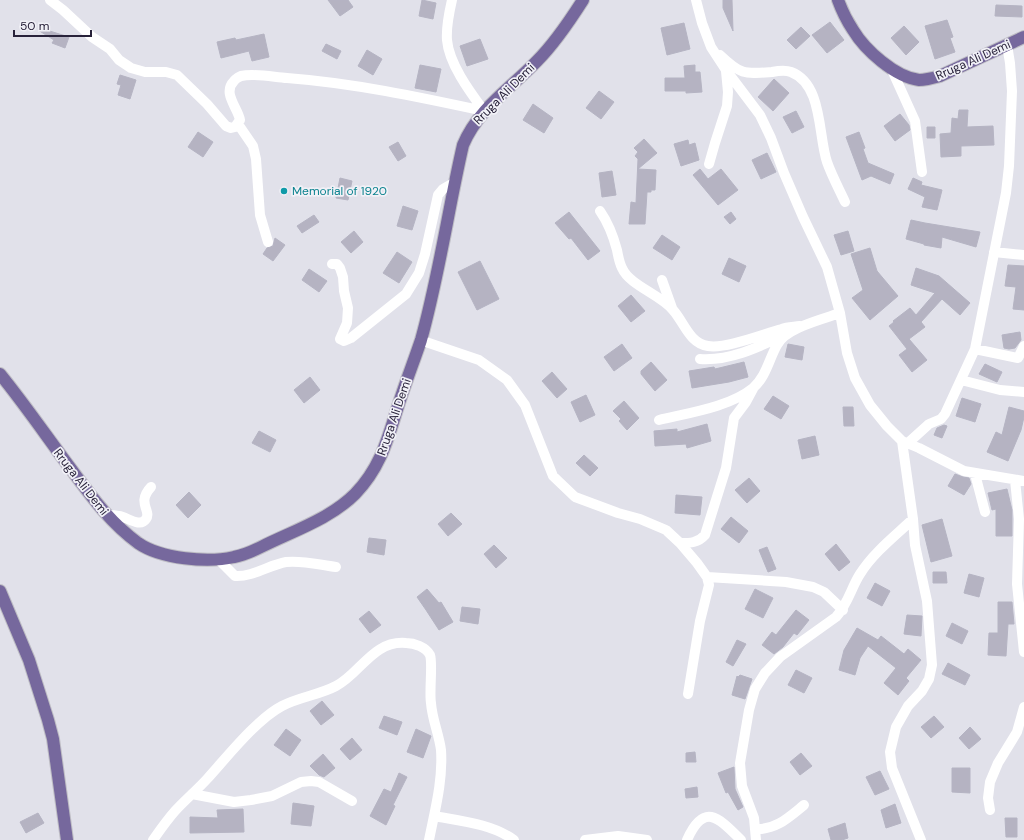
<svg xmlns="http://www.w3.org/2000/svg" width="1024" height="840" font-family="'DM Sans',sans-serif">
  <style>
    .building { fill: #b5b3c2; stroke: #b5b4c3 }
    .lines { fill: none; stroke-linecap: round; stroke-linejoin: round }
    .major-casing { stroke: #bebdc4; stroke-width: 14 }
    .minor { stroke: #fff; stroke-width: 10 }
    .major { stroke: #76689d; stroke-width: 12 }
    .culture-dot { fill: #0f9aa8; stroke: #f1f1f7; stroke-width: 1.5 }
    .labels { text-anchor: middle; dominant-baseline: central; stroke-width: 3.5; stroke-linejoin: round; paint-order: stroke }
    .street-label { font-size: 12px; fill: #28223a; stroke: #f1f1f7 }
    .culture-label { font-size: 12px; fill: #0d838f; stroke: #f1f1f7; text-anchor: start }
  </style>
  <rect width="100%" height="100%" fill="#e1e1ea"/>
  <path class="building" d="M328,0H348L353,7L340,16Z
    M422,0L436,3L433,19L419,16Z
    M723,0H732L733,31L723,8Z
    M996,5L1022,6V17L995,16Z
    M947,20L953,37L950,38L955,52L935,59L925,26Z
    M830,22L844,40L827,53L812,35Z
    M684,23L690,49L667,55L661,28Z
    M904,26L919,42L906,55L891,38Z
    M801,27L810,36L796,49L787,40Z
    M40,28L69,37L65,48L52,43L54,40L38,30Z
    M264,34L269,57L252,61L249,51L221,58L217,42L235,38L236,40Z
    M480,39L488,59L467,66L460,46Z
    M326,44L341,51L337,59L322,51Z
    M367,50L382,59L373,75L358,66Z
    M420,65L441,69L436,92L415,88Z
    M695,65V72H700L702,92L686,93V91H665V78H685L684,66Z
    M120,75L136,80L130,99L118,95L121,85L117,84Z
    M774,79L789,93L773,111L758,97Z
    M599,91L614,102L601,119L586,108Z
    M533,104L553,118L544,133L523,120Z
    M959,110H968L967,127L993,126L994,145L961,146V156L941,157L940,134L951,133L952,118L958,119Z
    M796,111L804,127L792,133L783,117Z
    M900,114L909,125L910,130L895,141L884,126Z
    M927,127H935V138H927Z
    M198,132L213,142L203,157L188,147Z
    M859,132L865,148L863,149L868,163L894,174L890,184L871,176L862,180L846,137Z
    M644,139L657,153L638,169L656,170L655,190H651V192H647L645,224H629L631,202L636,203L638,159L635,156L638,152L634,148Z
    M688,140L689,145L695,143L699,160L681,166L674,144Z
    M398,142L406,156L398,161L389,147Z
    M767,153L776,172L761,179L752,160Z
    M700,169L708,179L721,169L738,190L718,205L693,175Z
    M612,171L616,195L602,197L599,173Z
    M340,178L352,181L348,200L336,198Z
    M913,178L922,182L921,185L942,190L937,210L922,207L925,197L908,189Z
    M403,206L418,211L412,230L397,226Z
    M569,212L600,251L588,260L571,238L569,239L555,223Z
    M731,212L736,219L730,224L724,217Z
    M314,215L319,222L302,233L297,226Z
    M911,220L925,223L980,232L976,247L942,237L941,248L924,245V244L906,239Z
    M354,231L363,242L351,253L341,242Z
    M848,231L854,251L841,255L834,235Z
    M662,235L680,247L672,260L653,248Z
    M275,238L285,245L273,261L263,254L267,248L273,246Z
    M870,248L877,271L898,296L870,320L852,298L863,290L851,254Z
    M397,252L412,262L399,283L383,273Z
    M729,258L746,266L739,282L722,274Z
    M480,261L499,299L477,310L458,272Z
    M1008,265L1024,266V310L1013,309L1016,287L1005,286Z
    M916,268L939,276L970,303L960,315L942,299L921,322L925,327L909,339L927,360L912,372L899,355L907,349L889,326L894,322L893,321L910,308L916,315L935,293L911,285Z
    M309,269L327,281L319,292L302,280Z
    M631,295L645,311L631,322L618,306Z
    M1020,332L1021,340L1015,348L1009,349L1004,348L1002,335Z
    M622,344L632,358L614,371L604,357Z
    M788,344L804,347L802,360L785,357Z
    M651,362L667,380L655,391L641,374V371Z
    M744,362L748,377L729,382L692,388L689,371L714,367L715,369Z
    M985,364L1002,372L997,382L979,374Z
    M552,372L567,389L557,398L542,381Z
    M310,377L320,390L304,403L294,390Z
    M586,395L595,415L580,422L571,402Z
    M773,396L789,406L781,419L764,409Z
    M962,398L981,404L975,422L956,416Z
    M624,401L639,418L627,430L619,421L621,419L613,411Z
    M843,407H853L854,426H844Z
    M1009,407L1024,411V417L1021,430L1008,461L987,452L996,432L1002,435Z
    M707,424L711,441L687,448L686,444L655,446L654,431L677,429V432Z
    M944,425L947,426L942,438L934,435L937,428Z
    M259,431L276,440L270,452L252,443Z
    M815,436L819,455L802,459L798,440Z
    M584,455L598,468L590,476L576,463Z
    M955,474L963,477L969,478L971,484L964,495L948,486Z
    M749,478L760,491L747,503L735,490Z
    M1007,489L1012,510V536H996V509L992,510L988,493Z
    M189,492L201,505L188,518L176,505Z
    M676,495L702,497L700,515L675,513Z
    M451,513L462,524L448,536L438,524Z
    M731,517L748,531L739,543L721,529Z
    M942,519L952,556L931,562L922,525Z
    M369,538L386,540L384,555L367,552Z
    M836,544L850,562L839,571L825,554Z
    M494,545L507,558L496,568L484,554Z
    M767,547L776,569L768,572L759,550Z
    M933,572H946L947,583H933Z
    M969,574L984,578L979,597L964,593Z
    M875,583L890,591L882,606L867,598Z
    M427,589L439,603L441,602L453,622L439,630L426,610L417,597Z
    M755,589L773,598L763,618L745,609Z
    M998,602H1012L1014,624H1008L1006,656L988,655L989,633H998Z
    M462,607L480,609L478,624L460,621Z
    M796,610L809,620L797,635L794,633L783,647L774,654L762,645L772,632L776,635Z
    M369,611L381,625L370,633L359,619Z
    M907,615L922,616L921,636L904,634Z
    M952,623L968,631L962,644L946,636Z
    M857,628L878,640L881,636L904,654L908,649L921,660L906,678L909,681L898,695L884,683L896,668L868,646L860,658L855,675L839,670L844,650Z
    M737,640L746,644L733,666L726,662Z
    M948,663L970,675L965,685L942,674Z
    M796,670L812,678L804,693L788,685Z
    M740,675L752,679L745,699L732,695L737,676L738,677Z
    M322,701L334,715L321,725L310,711Z
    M384,716L402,722L397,735L379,728Z
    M934,716L944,727L931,738L921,727Z
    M970,727L981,739L969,749L959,738Z
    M286,729L301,740L290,756L274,745Z
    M416,729L431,736L423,758L407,752Z
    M352,738L362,750L350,760L340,749Z
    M695,752L696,762H686V753Z
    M801,753L812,766L800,775L790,762Z
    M323,754L335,768L324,777L319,775L310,766Z
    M734,767L735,789L743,807L738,810L728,792L726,793L718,773Z
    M952,768H970V793L952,792Z
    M880,771L889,789L875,795L866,777Z
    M399,773L407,777L393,805L395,806L386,825L370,816L384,789L391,792Z
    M697,787L698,797L686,798L685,789Z
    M293,803L314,806L311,826L291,824Z
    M895,804L901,823L886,828L881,810Z
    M243,809L244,832L190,833V817L218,818L217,810Z
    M38,813L44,823L26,833L20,822Z
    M1005,818H1017V837H1006Z
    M845,823L848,838L842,840H831L828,829Z"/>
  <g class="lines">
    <g class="major-casing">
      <path id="major" d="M838,0C842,11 847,21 853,30C865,50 895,77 919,80C926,80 933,78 940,76L1024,37
        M0,374C26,406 49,440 74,473C93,499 112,524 138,543C161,559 208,563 234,557C244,555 253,551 261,547C293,531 330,519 355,494C384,464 389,432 402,394C408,376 415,358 421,340C439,276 448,210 463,145C478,109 510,89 537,61C555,43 569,22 583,0
        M0,591L29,660L48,720L53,739L67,840"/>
    </g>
    <path class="minor" d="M50,0L63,10L92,37L110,49L119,60L131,68L145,72H166L177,75L207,104L226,126L231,128L235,127L240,120C238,108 222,93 234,81C235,79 239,77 241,76C255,73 273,77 287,78C353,83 419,97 484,111
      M452,0C449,13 446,27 447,40C449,64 470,92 484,111
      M696,0L702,23L711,47L726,70L760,115L771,138L784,173L803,217L827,267L840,313L847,353L855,378L870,405L887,426L902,441L919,448L964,471L1024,481
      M720,55C741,75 744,74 772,72C777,71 786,70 791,72C823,84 818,136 827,162C832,176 839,189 845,202
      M891,68L915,121L922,172
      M238,124L253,146L256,159L260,215L268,242
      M709,164L715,143L727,106L728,92L726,71
      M600,211C609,224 613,235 617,250C618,255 619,262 622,268C630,286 660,294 673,310C684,322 689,343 708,346C726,349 763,334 782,329C787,327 794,327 800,326
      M994,252L1024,255
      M332,264H337L340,268L343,277L344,291L348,308L347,323L340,339L344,341L351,338L406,294L419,273L425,254L438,195L443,189L455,182
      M662,280L672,308
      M420,340L479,360L507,380L525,405L553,476L575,497L618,513L640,519L666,530L680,543L697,563L707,577L709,585L700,621L688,694
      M975,349L1018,358L1024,346
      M700,359C729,361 757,348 782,336
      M961,380L1000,390L1024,392
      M659,420C688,413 730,407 753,388C766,377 769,359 777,345C785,328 823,319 840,313
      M902,441L913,519L915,545L927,601L932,665L929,679L922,691L908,706L896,727L890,752L892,768L921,840
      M908,443L929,424L941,419L945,414L975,349L1006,193L1009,166L1012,91L1010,63L1007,45
      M975,474L985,512
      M1015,480L1019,519L1017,584L1024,652
      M106,515C111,515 115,515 119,516C127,517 140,528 146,519C152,511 136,503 151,487
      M680,543C690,543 698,543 705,535L726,468L734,418L746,402L753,389
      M218,559L235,576C253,577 269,565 286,562C302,560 320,565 336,567
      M707,577L786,582L813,587L824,592L843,610
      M192,794L234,802L251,800L272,796L301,782L311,781L319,782L352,801
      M990,810L988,798L990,782L998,763L1017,732L1024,707
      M434,816C461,821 492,824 514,840
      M756,829C776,830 789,817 804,805
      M153,840C160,830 167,820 175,811C185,800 197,790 207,779C227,757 257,719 282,706C299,697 319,695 336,686C360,674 373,640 406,643C414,643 426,647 430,655C433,663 429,692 431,703C432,719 439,734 441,750C443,781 435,810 429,840
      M585,840L618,836L647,840
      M687,840C704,802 718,817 741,840
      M756,840L754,818L742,786L740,763L749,710L755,689L765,673L780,657L836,617C848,604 851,588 860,574C874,552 895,536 913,519"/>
    <use href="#major" class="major"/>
  </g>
  <circle class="culture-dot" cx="284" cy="191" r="4"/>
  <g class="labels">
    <g class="street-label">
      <text transform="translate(973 60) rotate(-24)">Rruga Ali Demi</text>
      <text transform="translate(504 94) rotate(-45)">Rruga Ali Demi</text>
      <text transform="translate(394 417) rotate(-71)">Rruga Ali Demi</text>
      <text transform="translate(81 482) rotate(52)">Rruga Ali Demi</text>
    </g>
    <g class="culture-label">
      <text x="292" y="191">Memorial of 1920</text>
    </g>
  </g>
  <path d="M14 30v6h77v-6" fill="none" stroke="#28223a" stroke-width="2"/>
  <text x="20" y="30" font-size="12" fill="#28223a" stroke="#f1f1f7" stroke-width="3" paint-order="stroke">50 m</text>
</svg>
